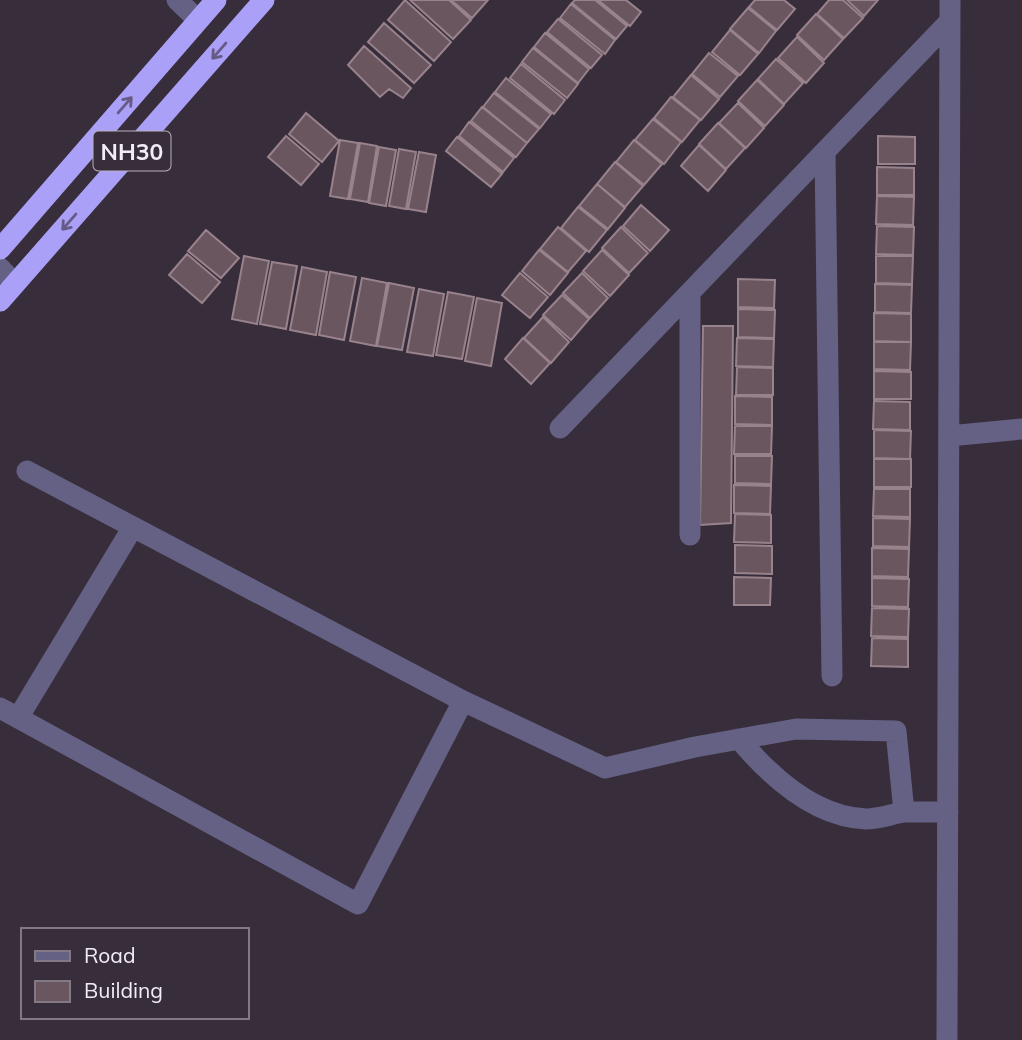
<svg xmlns="http://www.w3.org/2000/svg" width="1022" height="1040" font-family="Mulish,sans-serif">
  <style>
    .building { fill: #6a565e; stroke: #98828b; stroke-width: 2 }
    .lines { fill: none; stroke-linecap: round; stroke-linejoin: round }
    .minor { stroke: #646184; stroke-width: 21 }
    .highway { stroke: #aaa0f7; stroke-width: 21 }
    .oneway { stroke: #665b86 }
    .labels { text-anchor: middle; dominant-baseline: central; stroke-width: 6; stroke-linejoin: round; paint-order: stroke }
    .shield { fill: #382d3b; stroke: #bbb2bd; stroke-width: 2 }
    .shield-label { font-size: 23px; font-weight: bold; fill: #f3ebf5 }
  </style>
  <rect width="100%" height="100%" fill="#382d3b"/>
  <path class="building" d="M405,0L451,42L434,61L388,20Z
    M410,0H449L471,20L453,39Z
    M451,0H488L472,18Z
    M575,0H595L627,26L616,39L572,3Z
    M598,0H626L641,12L630,26Z
    M755,0H784L795,9L777,30L749,7Z
    M829,0H843L863,18L844,38L817,14Z
    M847,0H878L864,16Z
    M571,4L615,40L605,54L560,18Z
    M748,8L776,31L759,53L730,29Z
    M816,14L843,39L824,60L797,35Z
    M558,19L602,55L591,68L547,32Z
    M384,23L431,65L414,83L368,42Z
    M730,30L758,54L740,75L712,52Z
    M545,33L589,69L578,83L534,47Z
    M797,37L824,63L806,83L778,58Z
    M364,46L411,88L403,98L389,89L380,97L348,65Z
    M533,48L578,84L567,98L522,62Z
    M709,53L738,76L720,97L692,74Z
    M776,59L803,83L784,104L758,79Z
    M521,64L565,100L554,114L510,78Z
    M691,75L719,99L701,120L673,97Z
    M506,78L551,114L540,128L495,92Z
    M757,80L784,105L765,126L738,101Z
    M494,93L539,129L527,143L483,107Z
    M671,97L700,120L682,142L654,118Z
    M738,103L764,128L746,148L719,123Z
    M482,107L527,143L516,157L471,121Z
    M306,113L339,141L322,162L289,134Z
    M653,119L681,142L664,164L635,140Z
    M469,122L514,158L503,172L459,136Z
    M718,123L745,148L726,169L699,144Z
    M286,136L319,164L301,185L268,157Z
    M878,136L915,137V164H878Z
    M457,137L502,174L491,187L446,151Z
    M340,140L358,143L348,199L330,196Z
    M634,140L662,164L644,185L616,162Z
    M360,143L377,146L368,202L350,199Z
    M699,145L726,170L708,191L681,166Z
    M379,147L396,150L386,206L369,203Z
    M399,149L416,152L406,209L389,206Z
    M419,152L436,155L426,212L408,209Z
    M615,162L643,186L625,207L597,184Z
    M877,167L914,168V195H877Z
    M597,184L625,208L608,229L579,206Z
    M877,196L914,197L913,225L876,224Z
    M641,205L669,230L650,251L623,226Z
    M578,207L607,230L589,252L561,228Z
    M877,226L914,227L913,255L876,254Z
    M558,227L586,251L568,272L540,249Z
    M621,227L648,253L629,273L602,248Z
    M206,230L239,258L221,278L188,251Z
    M539,250L568,273L550,295L522,271Z
    M602,250L629,275L610,296L583,271Z
    M187,254L220,282L202,303L169,275Z
    M244,256L269,261L257,324L232,319Z
    M876,256H913L912,284L876,283Z
    M272,262L297,266L286,329L260,324Z
    M302,267L327,272L316,335L290,330Z
    M330,272L356,277L344,340L319,335Z
    M520,273L548,297L530,318L502,295Z
    M582,273L608,298L590,318L563,293Z
    M362,278L387,283L376,346L350,341Z
    M738,279L775,280L774,308L738,307Z
    M389,283L414,288L402,350L377,346Z
    M875,284L912,285L911,313L875,312Z
    M419,289L444,294L433,356L407,352Z
    M448,292L474,297L462,359L436,355Z
    M562,295L589,319L571,340L543,315Z
    M477,298L502,303L491,366L465,361Z
    M738,309L775,310L774,338L738,337Z
    M874,313L911,314V342L874,341Z
    M543,317L569,342L551,363L524,338Z
    M703,326H733L731,523L700,525Z
    M523,338L550,363L531,384L505,359Z
    M737,338L774,339L773,367L736,366Z
    M874,342H911L910,370L874,369Z
    M737,367L773,368V395H736Z
    M874,371L911,372V399H874Z
    M735,396L772,397V425L735,424Z
    M874,401L910,402V430L873,429Z
    M735,426H772L771,454H734Z
    M874,430L911,431L910,459L874,458Z
    M735,456H772L771,484L735,483Z
    M874,459H911V487H874Z
    M734,485L771,486L770,514L734,513Z
    M874,489H910V517L873,516Z
    M735,514L771,515V543L734,542Z
    M873,518L910,519L909,547L873,546Z
    M735,545L772,546V574L735,573Z
    M872,548L909,549L908,577L872,576Z
    M734,577L771,578L770,605H734Z
    M872,578L909,579L908,607L872,606Z
    M872,608L909,609L908,637L871,636Z
    M872,638L908,639V667L871,666Z"/>
  <g class="lines">
    <path class="minor" d="M177,0L198,20
      M825,152L832,676
      M0,268L15,284
      M690,293V535
      M560,428L950,21
      M949,436L1022,429
      M27,471L463,701
      M0,708L358,904L463,701L605,768L695,747L796,729L896,731L904,812H948
      M18,718L133,527
      M739,739C770,776 814,817 866,819C878,819 892,814 904,812
      M947,1040L950,0"/>
    <path class="highway" d="M0,249L216,0
      M0,301L264,0"/>
  </g>
  <defs><path id="oneway-shaft" d="M-6 0H5M1.5-3L5.5 0L1.5 3" fill="none" stroke-width="1.6" stroke-linecap="round" stroke-linejoin="round" transform="scale(1.75)"/></defs>
  <g class="oneway">
    <use href="#oneway-shaft" transform="translate(219 51) rotate(131)"/>
    <use href="#oneway-shaft" transform="translate(125 105) rotate(-49)"/>
    <use href="#oneway-shaft" transform="translate(69 222) rotate(131)"/>
  </g>
  <g class="labels">
    <rect class="shield" x="93.5" y="131.5" width="77" height="39" rx="5"/>
    <g class="shield-label">
      <text x="132" y="151">NH30</text>
    </g>
  </g>
  <rect x="21" y="928" width="228" height="91" fill="#382d3b" stroke="#837985" stroke-width="2"/>
  <rect x="35" y="951" width="35" height="10" fill="#646184" stroke="#837985" stroke-width="2"/>
  <text x="84" y="963" font-size="21" fill="#f3ebf5">Road</text>
  <rect x="35" y="981" width="35" height="21" fill="#6a565e" stroke="#837985" stroke-width="2"/>
  <text x="84" y="998" font-size="21" fill="#f3ebf5">Building</text>
</svg>
